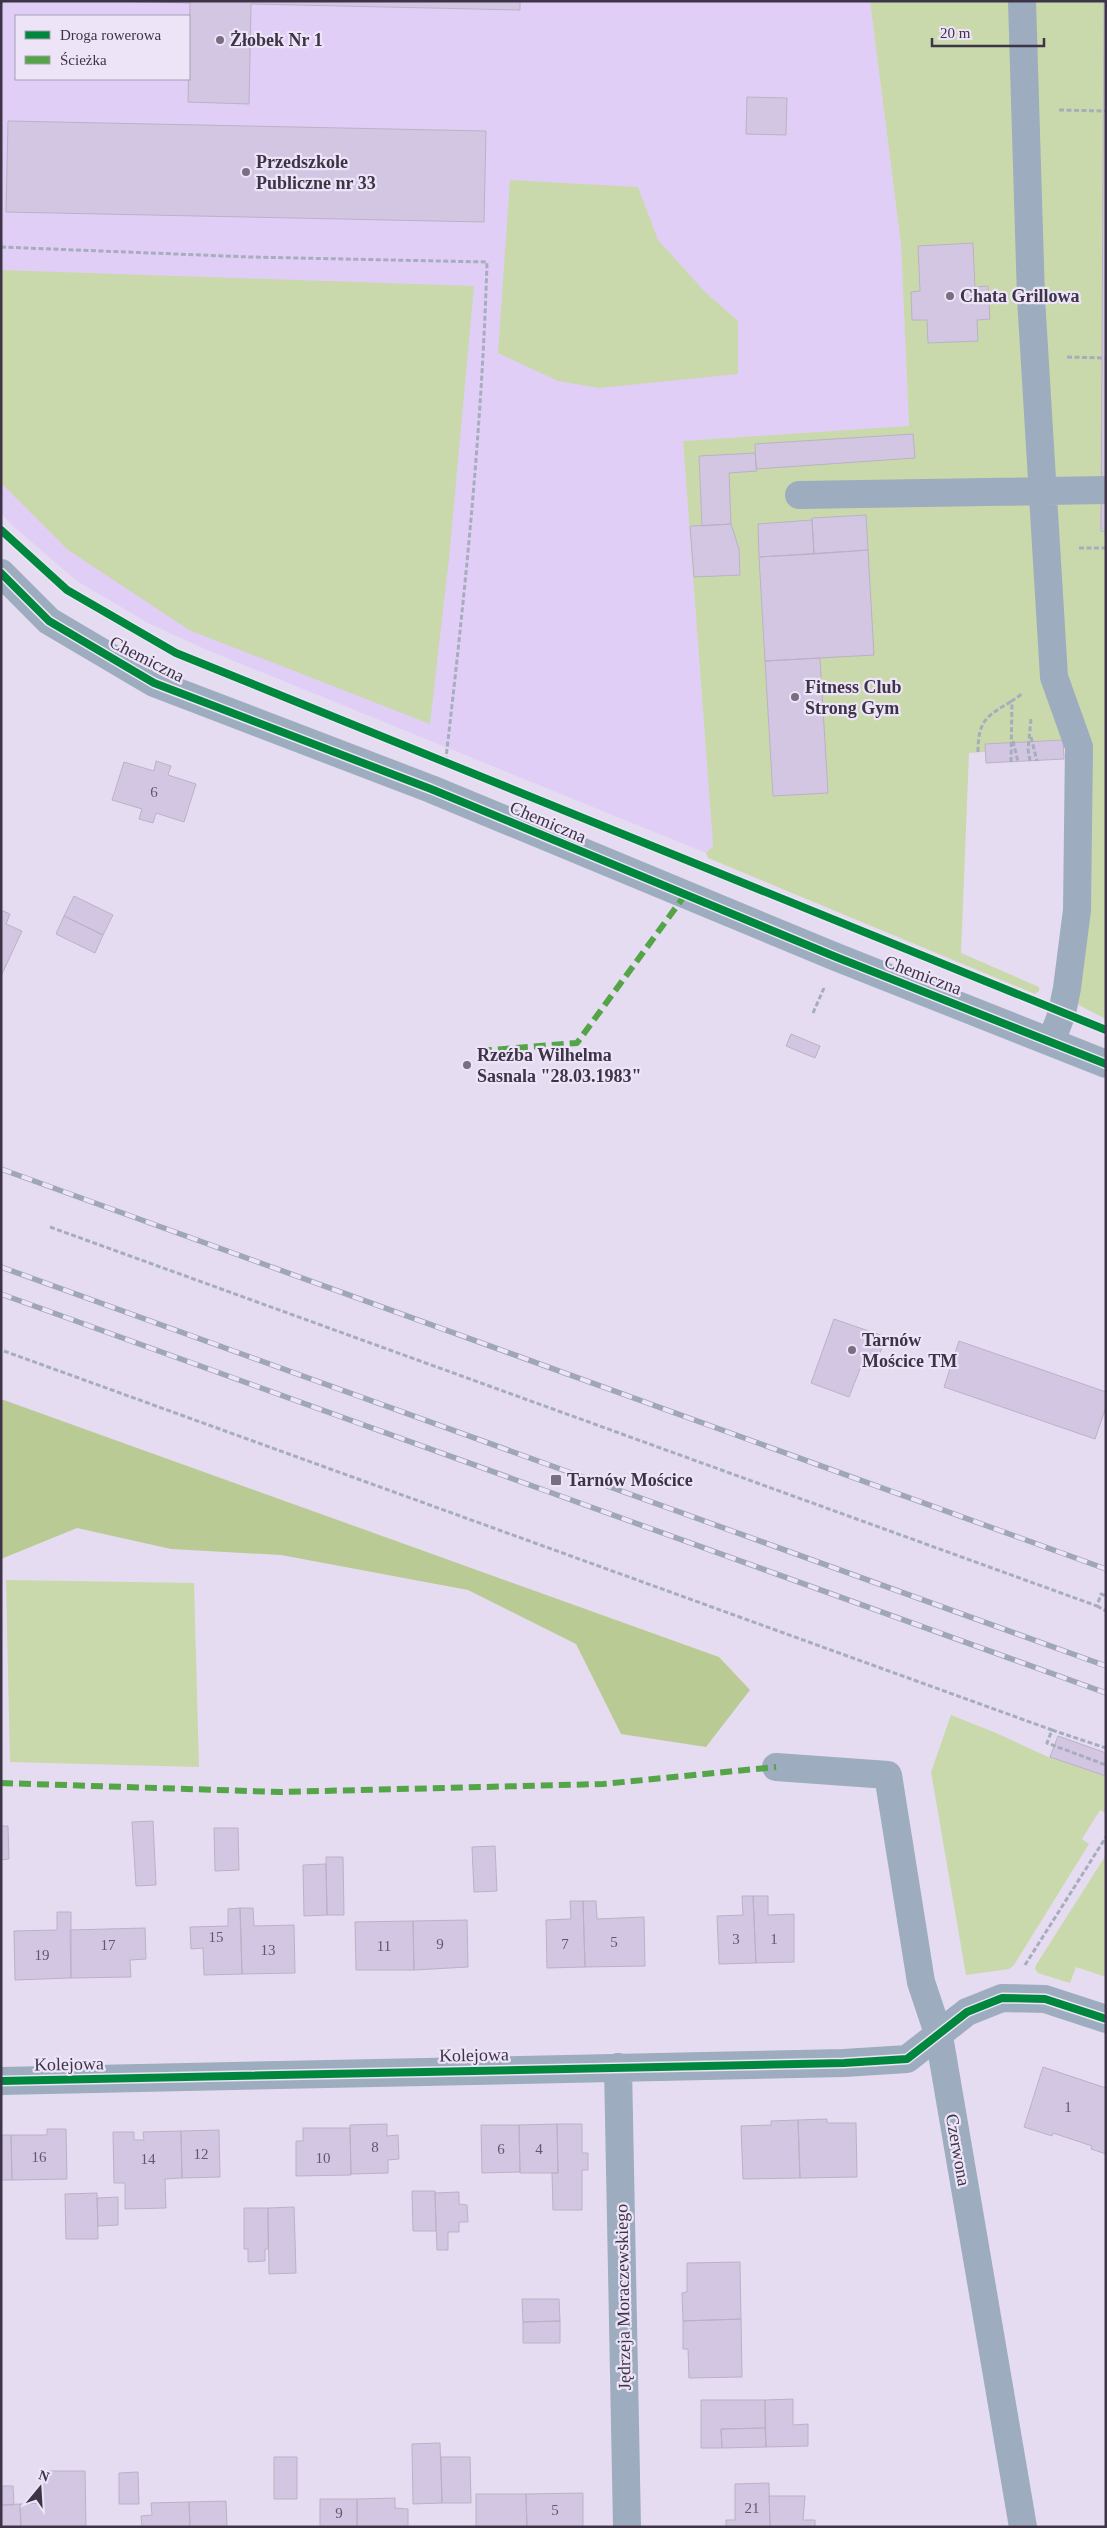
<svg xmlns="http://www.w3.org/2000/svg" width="1107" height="2528" font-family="'Times New Roman',serif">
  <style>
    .built { fill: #e0cef6; fill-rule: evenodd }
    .green { fill: #c9d9ab }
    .forest { fill: #baca95 }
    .building { fill: #d3c6e3; stroke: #bab2c4 }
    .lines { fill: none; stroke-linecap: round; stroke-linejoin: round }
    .path { stroke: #a6adbd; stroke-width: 3; stroke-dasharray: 5 2.5; stroke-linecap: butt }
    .minor { stroke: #9dacbe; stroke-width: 28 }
    .rail-casing { stroke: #9fa6b6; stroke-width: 5.5 }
    .rail { stroke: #ede4f8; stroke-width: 4; stroke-dasharray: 11; stroke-linecap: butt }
    .quiet { stroke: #54a547; stroke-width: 6; stroke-dasharray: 12 6; stroke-linecap: butt }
    .cycleway-casing { stroke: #ede4f8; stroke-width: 11 }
    .cycleway { stroke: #00873e; stroke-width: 8 }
    .poi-dot { fill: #786f82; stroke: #ede4f8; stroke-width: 2 }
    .labels { text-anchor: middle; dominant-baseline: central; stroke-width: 4.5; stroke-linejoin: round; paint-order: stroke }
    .number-label { font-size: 15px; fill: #62586e }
    .poi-label { font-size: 18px; font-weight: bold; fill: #3d3447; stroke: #ede4f8; text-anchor: start }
    .street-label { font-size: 18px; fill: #3d3447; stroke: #ede4f8 }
  </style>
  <rect width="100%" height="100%" fill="#e5dcf1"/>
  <path class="built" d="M1,1H870L901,245L909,427L683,441L713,846L706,853L207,650L148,623L77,581L12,525L1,513ZM16,16H189V79H16Z"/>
  <path class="green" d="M870,1H1106V1019L1073,1002L1087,744L969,753L961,953L1039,987V991L1035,994L708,858L706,853L713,846L683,441L909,426L901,245Z
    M510,180L638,187L658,240L706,293L738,321V374L599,388L558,381L498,353Z
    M1,270L474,286L449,558L430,724L189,630L68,550L1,483Z
    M6,1580L194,1583L199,1767L10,1762Z
    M951,1715L996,1733L1046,1756L1106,1776V1813L1100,1810L1082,1839L1089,1844L1014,1965L1009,1969L966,1975L931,1772Z
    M1106,1855V1977L1076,1967L1070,1983L1038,1973L1035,1969L1036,1965Z"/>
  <path class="forest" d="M1,1399L719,1657L750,1690L706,1747L621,1734L576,1644L468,1590L281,1555L171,1549L77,1528L1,1559Z"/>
  <path class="building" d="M110,1H520V10L251,4L249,104L188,102L190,3Z
    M1104,1H1106V532L1101,531Z
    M747,97L787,98L786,135L746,134Z
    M8,121L486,131L484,222L6,212Z
    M973,243L975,287L988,286L990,319L977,320L978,341L928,343L927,320H912L911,292L920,291L918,246Z
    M913,434L915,458L756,469L755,444Z
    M755,453L757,471L729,473L731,524L702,526L699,456Z
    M866,515L868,550L814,554L812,518Z
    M812,520L814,554L759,557L758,524Z
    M731,524L739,549L740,575L694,577L690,526Z
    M868,550L874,655L765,661L759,557Z
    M820,658L828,793L773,796L765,661Z
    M1063,740L1064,759L986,763L985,744Z
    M156,761L171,766L168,775L196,784L184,822L156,813L153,823L139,819L142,809L112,800L124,762L154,771Z
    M74,896L113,915L103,935L64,916Z
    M1,910L10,914L6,924L22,931L1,976Z
    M64,916L103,935L95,953L56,934Z
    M791,1034L820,1046L815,1058L786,1046Z
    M834,1319L886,1337L874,1368L862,1364L849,1397L811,1383Z
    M959,1341L1106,1392V1407L1095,1439L944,1387Z
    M1058,1736L1106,1753V1776L1050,1757Z
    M153,1821L156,1885L136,1886L132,1822Z
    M1,1826H8L9,1859L1,1860Z
    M214,1828H238L239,1870L215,1871Z
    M495,1846L497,1891L474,1892L472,1847Z
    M326,1857H343L344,1915H327Z
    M326,1864L327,1915L304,1916L303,1865Z
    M742,1896H753L756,1963L719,1964L717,1916L743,1915Z
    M753,1896H768V1915L794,1914V1962L756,1963Z
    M570,1901H583L585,1967L547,1968L546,1920L571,1919Z
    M583,1901H596L597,1919L644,1917L645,1966L585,1967Z
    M240,1908H253L254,1926L294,1925L295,1973L242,1974Z
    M240,1908L242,1974L204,1975L203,1948L191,1949L190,1927L228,1926V1909Z
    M57,1912H71V1978L15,1980L14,1931L57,1930Z
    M467,1920L468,1967L414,1970L413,1921Z
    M413,1921L414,1970H356L355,1922Z
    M145,1928L146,1959L130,1960L131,1977L71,1978L70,1930Z
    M1043,2067L1106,2088V2154L1091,2149L1092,2146L1053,2133L1052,2136L1024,2127Z
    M827,2119V2123H856L857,2177L800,2178L798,2120Z
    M798,2120L800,2178L743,2179L741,2126L771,2125V2121Z
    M387,2124V2136L398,2135L399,2159L388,2160V2173L351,2174L350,2125Z
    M557,2124L558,2173H520L519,2125Z
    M557,2124H582V2153H588V2170H582V2210H553L552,2173H558Z
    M481,2125H519L520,2172L482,2173Z
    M303,2128H350L351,2175L296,2176V2141H303Z
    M47,2129H66L67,2179L12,2180L11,2135H47Z
    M219,2130L220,2177L182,2178L181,2131Z
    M181,2131L182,2178L165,2179L166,2208L125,2209V2183H114L113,2132H134V2140H144L143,2132Z
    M1,2135H11L12,2180H1Z
    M412,2191H435L436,2231H413Z
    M459,2192V2204L467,2205L468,2222H459V2232H448V2250H437L435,2193Z
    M97,2193L98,2239H66L65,2194Z
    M118,2197V2225L98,2226L97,2198Z
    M294,2207L296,2273L269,2274L268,2208Z
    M244,2208H268V2249H265V2261L248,2262V2249H244Z
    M740,2262L741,2319L683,2321L682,2293L687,2292V2263Z
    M522,2299H559L560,2321L523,2322Z
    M741,2319L742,2377L689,2378L688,2349H683V2321Z
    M560,2321V2343H523V2322Z
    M793,2399V2425L808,2424V2446L766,2447L765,2400Z
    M701,2400H765V2428L721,2429L722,2448H701Z
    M765,2428L766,2447L722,2448L721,2429Z
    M440,2443L442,2503L413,2504L412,2444Z
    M274,2457H297V2499H274Z
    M441,2457H470L471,2503H442Z
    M42,2471H85L86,2527H21L20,2504L43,2503Z
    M138,2472L139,2504H119V2473Z
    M769,2483L770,2527H726V2520H735V2484Z
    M1,2486H13L14,2505H1Z
    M583,2493V2527H527L526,2494Z
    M476,2494H526L527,2527H476Z
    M769,2496H805L803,2520H815V2527H770Z
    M395,2498V2508L408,2509V2527H357V2499Z
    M320,2499H357V2527H320Z
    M226,2501L227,2527H190L189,2502Z
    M189,2502L190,2527H142L141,2516L152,2515L151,2503Z
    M20,2504L21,2527H1V2505Z"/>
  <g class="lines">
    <path class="path" d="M1,4V1
      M1059,110L1106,111
      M1,247L250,257L487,262C482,428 465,593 446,758
      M989,300H998
      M1067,357L1106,358
      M1079,548H1106
      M1031,737L1037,761
      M1013,741L1018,762
      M978,752C978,721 986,716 1012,701
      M1030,761L1028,749L1031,719
      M1011,762L1012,701L1023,693
      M813,1013L824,988
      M50,1227L1097,1606L1101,1594L1106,1596
      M4,1351L1052,1730L1047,1743L1106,1765
      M1097,1606L1106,1611
      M1052,1730L1106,1748
      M1025,1965L1106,1837"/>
    <path class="minor" d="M1022,1L1031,298L1054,677L1079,747L1077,910L1067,988L1062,1013L1051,1042
      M799,495L1106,490
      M1,573L49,621L154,683L431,789L836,957L1106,1064
      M776,1767L888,1775L921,1982L939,2036L1023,2527
      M618,2067L627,2527
      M1,2081L844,2063L907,2059L967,2012L1002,1998L1045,1999L1106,2019"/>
    <g class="rail-casing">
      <path id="rail" d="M1,1169L1106,1569
        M1,1267L1106,1666
        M1,1294L1106,1693"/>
    </g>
    <use href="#rail" class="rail"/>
    <path class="quiet" d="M480,1051L577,1043L685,895
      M1,1783L281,1792L603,1784L776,1767"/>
    <g class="cycleway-casing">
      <path id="cycleway" d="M1,530L67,590L176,653L1106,1030
        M1,573L49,621L154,683L431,789L836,957L1106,1064
        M1,2081L844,2063L907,2059L967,2012L1002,1998L1045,1999L1106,2019"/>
    </g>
    <use href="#cycleway" class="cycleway"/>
  </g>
  <g class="poi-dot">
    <circle cx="220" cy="40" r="5"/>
    <circle cx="246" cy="172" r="5"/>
    <circle cx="950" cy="296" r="5"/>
    <circle cx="795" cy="697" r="5"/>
    <circle cx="467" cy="1065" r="5"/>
    <circle cx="852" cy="1350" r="5"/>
    <rect x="550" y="1474" width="12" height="12" rx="2.5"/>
  </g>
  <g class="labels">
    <g class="number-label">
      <text x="154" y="792">6</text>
      <text x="216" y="1937">15</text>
      <text x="736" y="1939">3</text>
      <text x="774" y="1939">1</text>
      <text x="614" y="1942">5</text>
      <text x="440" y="1944">9</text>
      <text x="565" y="1944">7</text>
      <text x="108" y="1945">17</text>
      <text x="384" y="1946">11</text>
      <text x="268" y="1950">13</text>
      <text x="42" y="1955">19</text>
      <text x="1068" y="2107">1</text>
      <text x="375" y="2147">8</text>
      <text x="501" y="2149">6</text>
      <text x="539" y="2149">4</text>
      <text x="201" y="2154">12</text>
      <text x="39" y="2157">16</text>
      <text x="323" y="2158">10</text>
      <text x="148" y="2159">14</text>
      <text x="752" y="2508">21</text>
      <text x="555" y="2510">5</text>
      <text x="339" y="2513">9</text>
    </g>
    <g class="poi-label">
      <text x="230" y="40">Żłobek Nr 1</text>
      <text x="256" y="162">Przedszkole<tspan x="256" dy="21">Publiczne nr 33</tspan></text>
      <text x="960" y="296">Chata Grillowa</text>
      <text x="805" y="687">Fitness Club<tspan x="805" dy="21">Strong Gym</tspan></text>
      <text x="477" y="1055">Rzeźba Wilhelma<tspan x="477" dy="21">Sasnala "28.03.1983"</tspan></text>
      <text x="862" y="1340">Tarnów<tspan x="862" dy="21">Mościce TM</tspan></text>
      <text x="567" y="1480">Tarnów Mościce</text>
    </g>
    <g class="street-label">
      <text transform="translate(147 659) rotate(27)">Chemiczna</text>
      <text transform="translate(548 822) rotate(23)">Chemiczna</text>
      <text transform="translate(923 975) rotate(21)">Chemiczna</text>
      <text transform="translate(474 2055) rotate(-1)">Kolejowa</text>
      <text transform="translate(69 2064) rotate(-1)">Kolejowa</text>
      <text transform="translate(958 2150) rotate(80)">Czerwona</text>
      <text transform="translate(623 2297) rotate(-91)">Jędrzeja Moraczewskiego</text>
    </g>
  </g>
  <rect width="1107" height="2528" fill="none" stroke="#3d3447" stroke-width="5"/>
  <rect x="15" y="15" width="175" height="65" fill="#ede4f8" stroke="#a79eb1"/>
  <rect x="25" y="31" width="25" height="8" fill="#00873e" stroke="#a79eb1"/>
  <text x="60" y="40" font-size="15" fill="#3d3447">Droga rowerowa</text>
  <rect x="25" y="56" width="25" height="8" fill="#54a547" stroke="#a79eb1"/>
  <text x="60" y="65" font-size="15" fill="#3d3447">Ścieżka</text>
  <g transform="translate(40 2488) rotate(18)" stroke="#ede4f8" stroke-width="4" paint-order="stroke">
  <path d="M0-4L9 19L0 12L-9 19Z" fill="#3d3447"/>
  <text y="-8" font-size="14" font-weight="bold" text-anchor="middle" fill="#3d3447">N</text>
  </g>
  <path d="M932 38v8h112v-8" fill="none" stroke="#3d3447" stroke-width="2.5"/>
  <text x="940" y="38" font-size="15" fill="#3d3447" stroke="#ede4f8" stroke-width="4" paint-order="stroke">20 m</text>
</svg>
